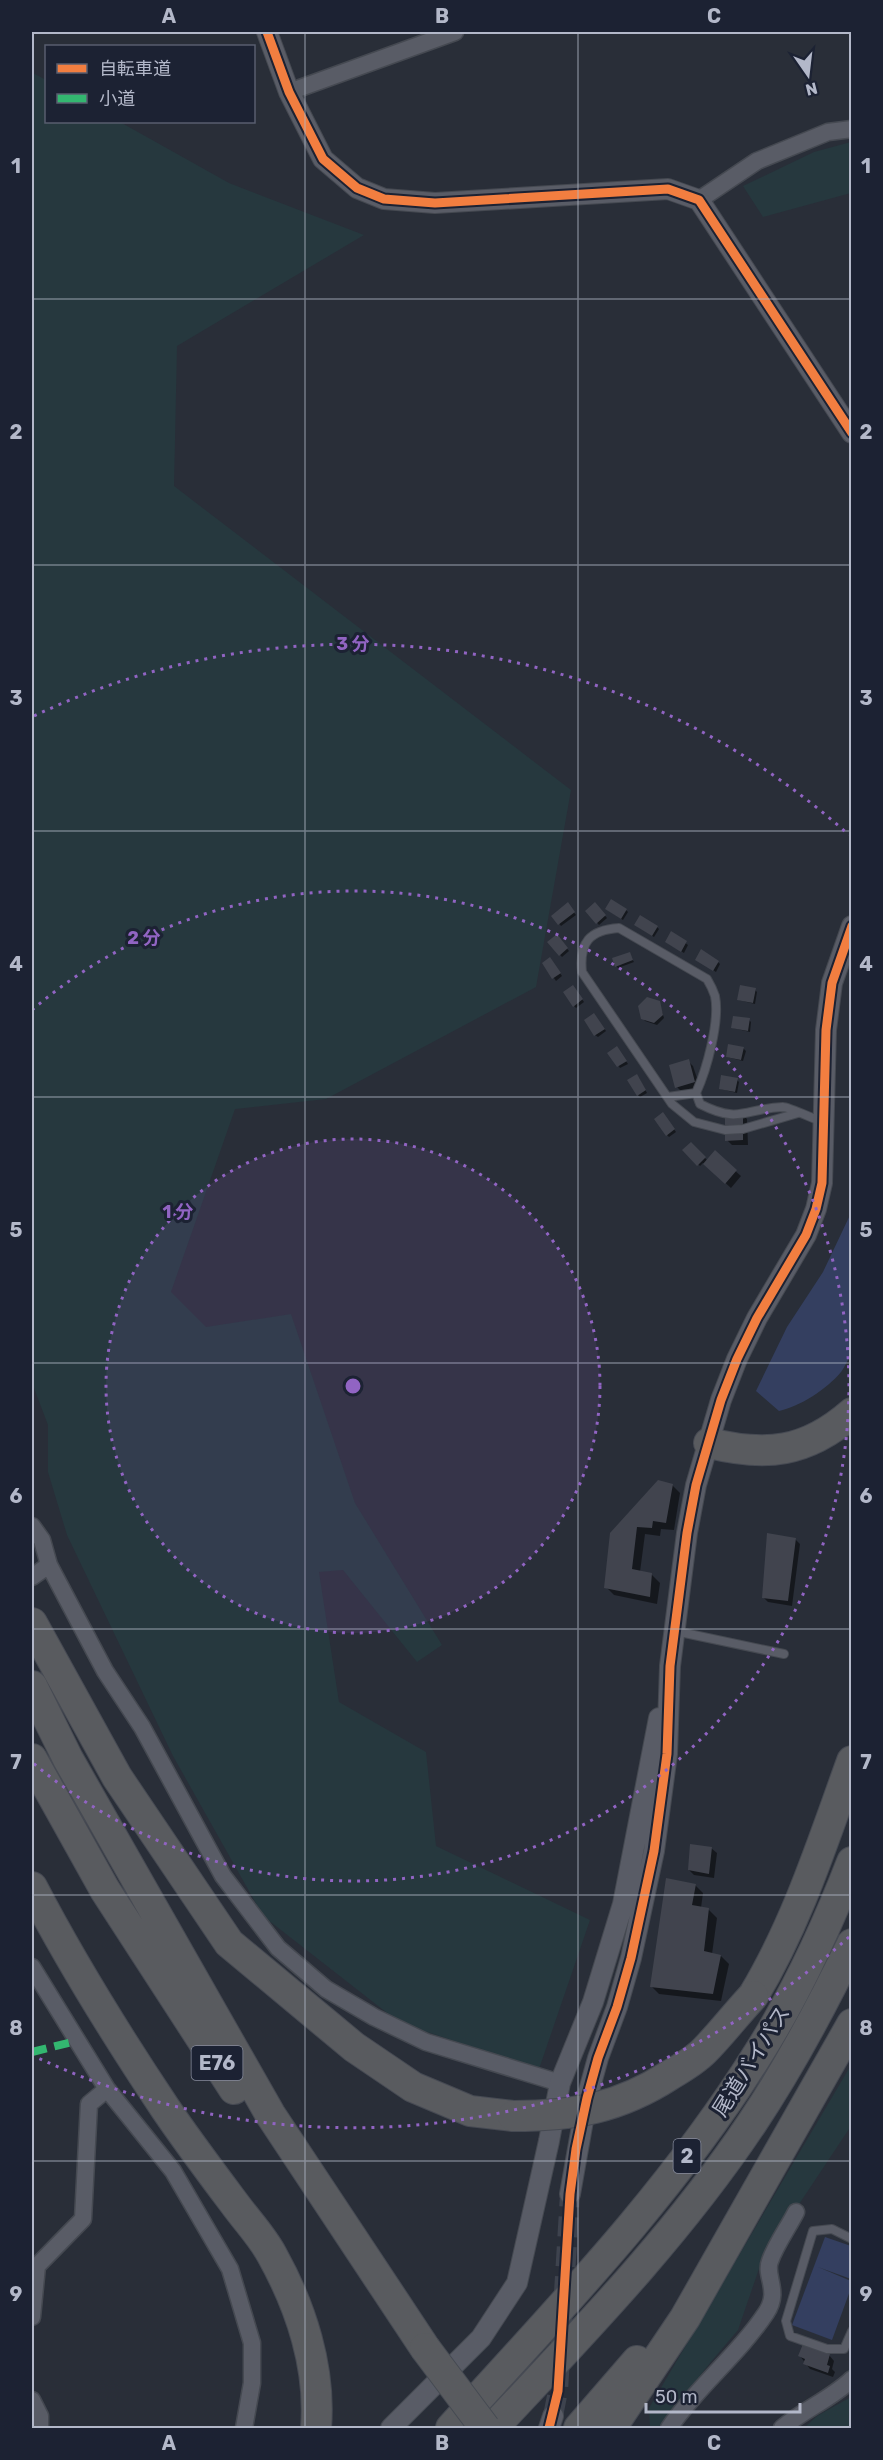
<svg xmlns="http://www.w3.org/2000/svg" width="883" height="2460" font-family="Rubik,'Noto Sans JP',sans-serif">
  <style>
    .green { fill: #26383e }
    .water { fill: #343f60 }
    .shadow { fill: #0007 }
    .building { fill: #41444e }
    .lines { fill: none; stroke-linecap: round; stroke-linejoin: round }
    .tertiary-tunnel { stroke: #3e434e; stroke-width: 20; stroke-dasharray: 20 10; stroke-linecap: butt }
    .service-casing { stroke: #454951; stroke-width: 10 }
    .minor-casing { stroke: #454951; stroke-width: 19 }
    .tertiary-casing { stroke: #454951; stroke-width: 22 }
    .motorway-casing { stroke: #464a53; stroke-width: 32 }
    .service { stroke: #595c66; stroke-width: 8 }
    .minor { stroke: #595c66; stroke-width: 16 }
    .tertiary { stroke: #595c66; stroke-width: 20 }
    .motorway { stroke: #595b5f; stroke-width: 30 }
    .motorway-bridge-casing { stroke: #464a53; stroke-width: 32; stroke-linecap: butt }
    .motorway-bridge { stroke: #595b5f; stroke-width: 30 }
    .quiet { stroke: #33b770; stroke-width: 8; stroke-dasharray: 15 8; stroke-linecap: butt }
    .cycleway-casing { stroke: #1c2233; stroke-width: 13 }
    .cycleway { stroke: #f27e40; stroke-width: 9 }
    .grid { fill: none; stroke: #b3b8c9; stroke-width: 1.5; stroke-opacity: 0.55 }
    .ring { fill: none; stroke: #9164c3; stroke-width: 3; stroke-dasharray: 3 6 }
    .labels { text-anchor: middle; dominant-baseline: central; stroke-width: 6; stroke-linejoin: round; paint-order: stroke }
    .shield { fill: #1c2233; stroke: #868b9c; stroke-width: 1.5 }
    .shield-label { font-size: 20px; font-weight: bold; fill: #b3b8c9 }
    .street-label { font-size: 21px; fill: #b3b8c9; stroke: #1c2233 }
    .centre { fill: #9164c3; stroke: #1c2233; stroke-width: 3 }
    .ring-label { font-size: 18px; text-anchor: middle; font-weight: bold; fill: #9164c3; stroke: #1c2233; stroke-width: 6; stroke-linejoin: round; paint-order: stroke }
    .neatline { fill: none; stroke: #b3b8c9; stroke-width: 2 }
    .grid-label { font-size: 20px; text-anchor: middle; font-weight: bold; fill: #b3b8c9 }
  </style>
  <rect width="100%" height="100%" fill="#292e38"/>
  <path class="green" d="M32,59L33,73L46,80V122H120L229,183L364,235L177,346L174,486L571,790L536,987L326,1099L235,1109L171,1292L206,1327L291,1314L355,1503L442,1645L417,1662L343,1570L319,1572L339,1702L426,1752L436,1846L590,1920L539,2069L400,2023L263,1916L173,1756L67,1535L48,1472V1425L32,1383Z
    M851,142V193L763,217L743,186L814,152Z
    M851,2065V2126L762,2260L738,2330L710,2363L659,2428H650L649,2408Z
    M851,2397V2428H804L817,2416Z"/>
  <path class="water" d="M851,1213V1356C847,1360 845,1367 841,1372C827,1389 799,1407 779,1411L756,1391L787,1327L823,1272Z
    M825,2237L851,2246V2279L818,2267L851,2281V2288L832,2340L792,2325Z"/>
  <path class="shadow" d="M595,904L607,918L599,925L587,911Z
    M568,905L576,915L561,926L553,916Z
    M626,910L628,912L623,920L609,911Z
    M638,927H657L659,929L654,937Z
    M672,933L688,945L684,953L669,944Z
    M557,936L569,951L562,957L549,942Z
    M629,954L634,962L618,968L616,966Z
    M552,961L562,976L556,981L544,964Z
    M699,961L718,962L720,964L716,972Z
    M575,989L584,1002L576,1008L574,1006Z
    M755,990L757,992L755,1004L739,1000Z
    M659,1002L664,1018L657,1025L645,1021L643,1018Z
    M596,1017L606,1031L598,1037L595,1035Z
    M749,1020L751,1022L750,1032L733,1028Z
    M743,1048L746,1051L743,1061L727,1057Z
    M619,1051L628,1064L620,1068L609,1053Z
    M688,1061L693,1066L700,1087L682,1092L677,1087Z
    M639,1078L647,1093L640,1097L638,1095Z
    M737,1080L739,1082L737,1093L721,1089Z
    M742,1114L747,1119L748,1145H732L727,1140Z
    M665,1116L676,1132L669,1137L667,1135Z
    M691,1144L708,1161L715,1153L741,1176L731,1188L703,1163L700,1166L684,1150Z
    M672,1485L680,1493L674,1530L661,1529L660,1536L645,1534L640,1572L652,1575L660,1583L657,1604L614,1595L606,1587L611,1533Z
    M795,1539L800,1544L792,1606L768,1602L763,1597Z
    M711,1848L717,1853L714,1878L694,1875L689,1870Z
    M695,1885L703,1893L701,1908L709,1910L717,1918L712,1954L721,1956L729,1964L721,2001L659,1994L651,1986Z
    M829,2355L834,2361L832,2369L835,2372L833,2377L810,2369L800,2356Z"/>
  <path class="building" d="M611,899L627,909L621,919L605,909Z
    M568,902L575,912L558,925L551,916Z
    M595,902L606,915L596,924L585,911Z
    M640,915L658,926L652,936L634,925Z
    M671,931L687,941L681,952L665,942Z
    M557,934L568,948L559,956L547,942Z
    M701,949L719,961L713,971L695,960Z
    M630,952L633,960L615,967L612,958Z
    M550,957L561,973L552,979L542,963Z
    M573,985L583,999L573,1007L563,992Z
    M740,985L756,988L753,1003L737,1000Z
    M647,997L660,1001L663,1015L654,1023L641,1019L638,1006Z
    M594,1013L605,1029L594,1036L584,1020Z
    M733,1016L750,1018L748,1031L731,1028Z
    M728,1044L744,1047L741,1060L726,1057Z
    M617,1046L627,1061L617,1067L607,1053Z
    M689,1059L695,1082L675,1088L669,1065Z
    M637,1074L646,1090L637,1096L627,1080Z
    M721,1075L738,1078L735,1092L719,1089Z
    M663,1112L675,1129L666,1136L654,1119Z
    M725,1112H743V1140L725,1141Z
    M691,1142L706,1157L697,1166L682,1150Z
    M715,1150L737,1170L725,1184L703,1164Z
    M658,1480L673,1484L666,1523L653,1521L652,1528L637,1527L632,1569L652,1573L650,1597L604,1588L610,1533Z
    M767,1533L796,1538L788,1601L762,1598Z
    M690,1844L712,1847L709,1874L688,1870Z
    M666,1878L696,1884L692,1905L709,1908L704,1951L721,1955L713,1994L650,1987Z
    M803,2344L830,2354L827,2365L830,2366L828,2373L803,2364L805,2359L798,2356Z"/>
  <g class="lines">
    <path class="tertiary-tunnel" d="M553,2416L558,2391L570,2194"/>
    <g class="service-casing">
      <path id="service" d="M668,1097L696,1093
        M798,1113L743,1129L725,1130L694,1122L672,1104L582,972C579,943 589,930 619,928L707,979C710,984 713,990 715,996C720,1021 707,1069 696,1093L700,1104C741,1125 745,1108 783,1107C789,1107 816,1120 823,1122
        M675,1631L784,1654
        M852,2239L832,2229L813,2231L786,2321L790,2336L827,2349H844L852,2331"/>
    </g>
    <g class="minor-casing">
      <path id="minor" d="M289,92L455,32
        M699,200L757,161L828,132L852,129
        M32,1526L42,1540L49,1565
        M32,1577L49,1565L105,1671L142,1727L223,1876L278,1948L326,1989L374,2017L426,2042L560,2083
        M32,1967L107,2089L173,2171L230,2269L252,2343V2383L244,2428
        M32,2317L37,2266L83,2219L89,2104L107,2089
        M32,2400L40,2416V2428
        M669,2428C697,2387 738,2355 766,2313C781,2291 764,2276 770,2261C776,2244 788,2228 796,2212
        M782,2428C805,2409 831,2399 852,2379"/>
    </g>
    <g class="tertiary-casing">
      <path id="tertiary" d="M267,32L289,92L323,159L357,188L384,199L435,203L668,189L699,200L852,433
        M570,2194L587,2098L598,2058L617,2007L631,1958L654,1851L667,1754L670,1666L687,1533L696,1485L721,1400L737,1359L757,1318L806,1235L816,1209L822,1183L826,1030L832,983L852,926
        M391,2428L481,2338L517,2283L549,2141L560,2083L593,2002L623,1904L659,1718
        M549,2428L553,2416"/>
    </g>
    <g class="motorway-casing">
      <path id="motorway" d="M709,1443C766,1457 806,1453 852,1413
        M32,1623L117,1777L229,1943L354,2047L413,2087L470,2111L513,2116
        M32,1686L68,1759L270,2114L425,2348
        M32,1759L105,1890L234,2089
        M32,1887C72,1964 117,2036 165,2108C188,2142 213,2175 237,2207C249,2223 263,2238 272,2255C301,2307 321,2368 316,2428
        M753,1996C797,1923 823,1841 852,1761
        M451,2428C559,2309 672,2192 758,2054C796,1994 826,1929 852,1862
        M493,2428C584,2331 678,2234 752,2123C790,2066 822,2006 852,1944
        M579,2428L637,2361
        M611,2428L685,2318L852,2024"/>
    </g>
    <use href="#service" class="service"/>
    <use href="#minor" class="minor"/>
    <use href="#tertiary" class="tertiary"/>
    <use href="#motorway" class="motorway"/>
    <g class="motorway-bridge-casing">
      <path id="motorway-bridge" d="M513,2116C574,2116 619,2108 670,2075C682,2068 695,2060 704,2051C721,2034 736,2014 753,1996
        M425,2348L485,2428"/>
    </g>
    <use href="#motorway-bridge" class="motorway-bridge"/>
    <path class="quiet" d="M32,2052L76,2041"/>
    <g class="cycleway-casing">
      <path id="cycleway" d="M267,32L289,92L323,159L357,188L384,199L435,203L668,189L699,200L852,433
        M549,2428L558,2391L570,2194L576,2149L587,2098L598,2058L617,2007L631,1958L654,1851L667,1754L670,1666L687,1533L696,1485L721,1400L737,1359L757,1318L806,1235L816,1209L822,1183L826,1030L832,983L852,926"/>
    </g>
    <use href="#cycleway" class="cycleway"/>
  </g>
  <path class="grid" d="M305,32V2428M578,32V2428M32,299H852M32,565H852M32,831H852M32,1097H852M32,1363H852M32,1629H852M32,1895H852M32,2161H852"/>
  <circle cx="353" cy="1386" r="247" fill="#9164c3" fill-opacity=".12"/>
  <g class="ring">
    <circle cx="353" cy="1386" r="247"/>
    <path d="M32 1010A495 495 0 1 1 32 1762"/>
    <path d="M849 1937A742 742 0 0 1 34 2056M34 716A742 742 0 0 1 849 835"/>
  </g>
  <g class="labels">
    <g class="shield">
      <rect x="191.5" y="2046" width="51" height="34" rx="4.5"/>
      <rect x="673.5" y="2139" width="27" height="34" rx="4.5"/>
    </g>
    <g class="shield-label">
      <text x="217" y="2063">E76</text>
      <text x="687" y="2156">2</text>
    </g>
    <g class="street-label">
      <text transform="translate(751 2061) rotate(-58)">尾道バイパス</text>
    </g>
  </g>
  <circle cx="353" cy="1386" r="9" class="centre"/>
  <g class="ring-label">
    <text x="353" y="650">3 分</text>
    <text x="144" y="944">2 分</text>
    <text x="178" y="1218">1 分</text>
  </g>
  <rect width="883" height="2460" fill="none" stroke="#1c2233" stroke-width="66"/>
  <rect x="45" y="45" width="210" height="78" fill="#1c2233" stroke="#585e6f" stroke-width="1.5"/>
  <rect x="57" y="64" width="30" height="9" fill="#f27e40" stroke="#585e6f" stroke-width="1.5"/>
  <text x="99" y="75" font-size="18" fill="#b3b8c9">自転車道</text>
  <rect x="57" y="94" width="30" height="9" fill="#33b770" stroke="#585e6f" stroke-width="1.5"/>
  <text x="99" y="105" font-size="18" fill="#b3b8c9">小道</text>
  <g transform="translate(808 75) rotate(166)" stroke="#1c2233" stroke-width="4.5" paint-order="stroke">
  <path d="M0-4.5L10 22L0 15L-10 22Z" fill="#b3b8c9"/>
  <text y="-9" font-size="16" font-weight="bold" text-anchor="middle" fill="#b3b8c9">N</text>
  </g>
  <path d="M646 2403v9h154v-9" fill="none" stroke="#b3b8c9" stroke-width="3"/>
  <text x="655" y="2403" font-size="18" fill="#b3b8c9" stroke="#1c2233" stroke-width="4.5" paint-order="stroke">50 m</text>
  <rect x="33" y="33" width="817" height="2394" class="neatline"/>
  <g class="grid-label">
    <text x="169" y="23">A</text>
    <text x="442" y="23">B</text>
    <text x="714" y="23">C</text>
    <text x="16" y="173">1</text>
    <text x="866" y="173">1</text>
    <text x="16" y="439">2</text>
    <text x="866" y="439">2</text>
    <text x="16" y="705">3</text>
    <text x="866" y="705">3</text>
    <text x="16" y="971">4</text>
    <text x="866" y="971">4</text>
    <text x="16" y="1237">5</text>
    <text x="866" y="1237">5</text>
    <text x="16" y="1503">6</text>
    <text x="866" y="1503">6</text>
    <text x="16" y="1769">7</text>
    <text x="866" y="1769">7</text>
    <text x="16" y="2035">8</text>
    <text x="866" y="2035">8</text>
    <text x="16" y="2301">9</text>
    <text x="866" y="2301">9</text>
    <text x="169" y="2450">A</text>
    <text x="442" y="2450">B</text>
    <text x="714" y="2450">C</text>
  </g>
</svg>
